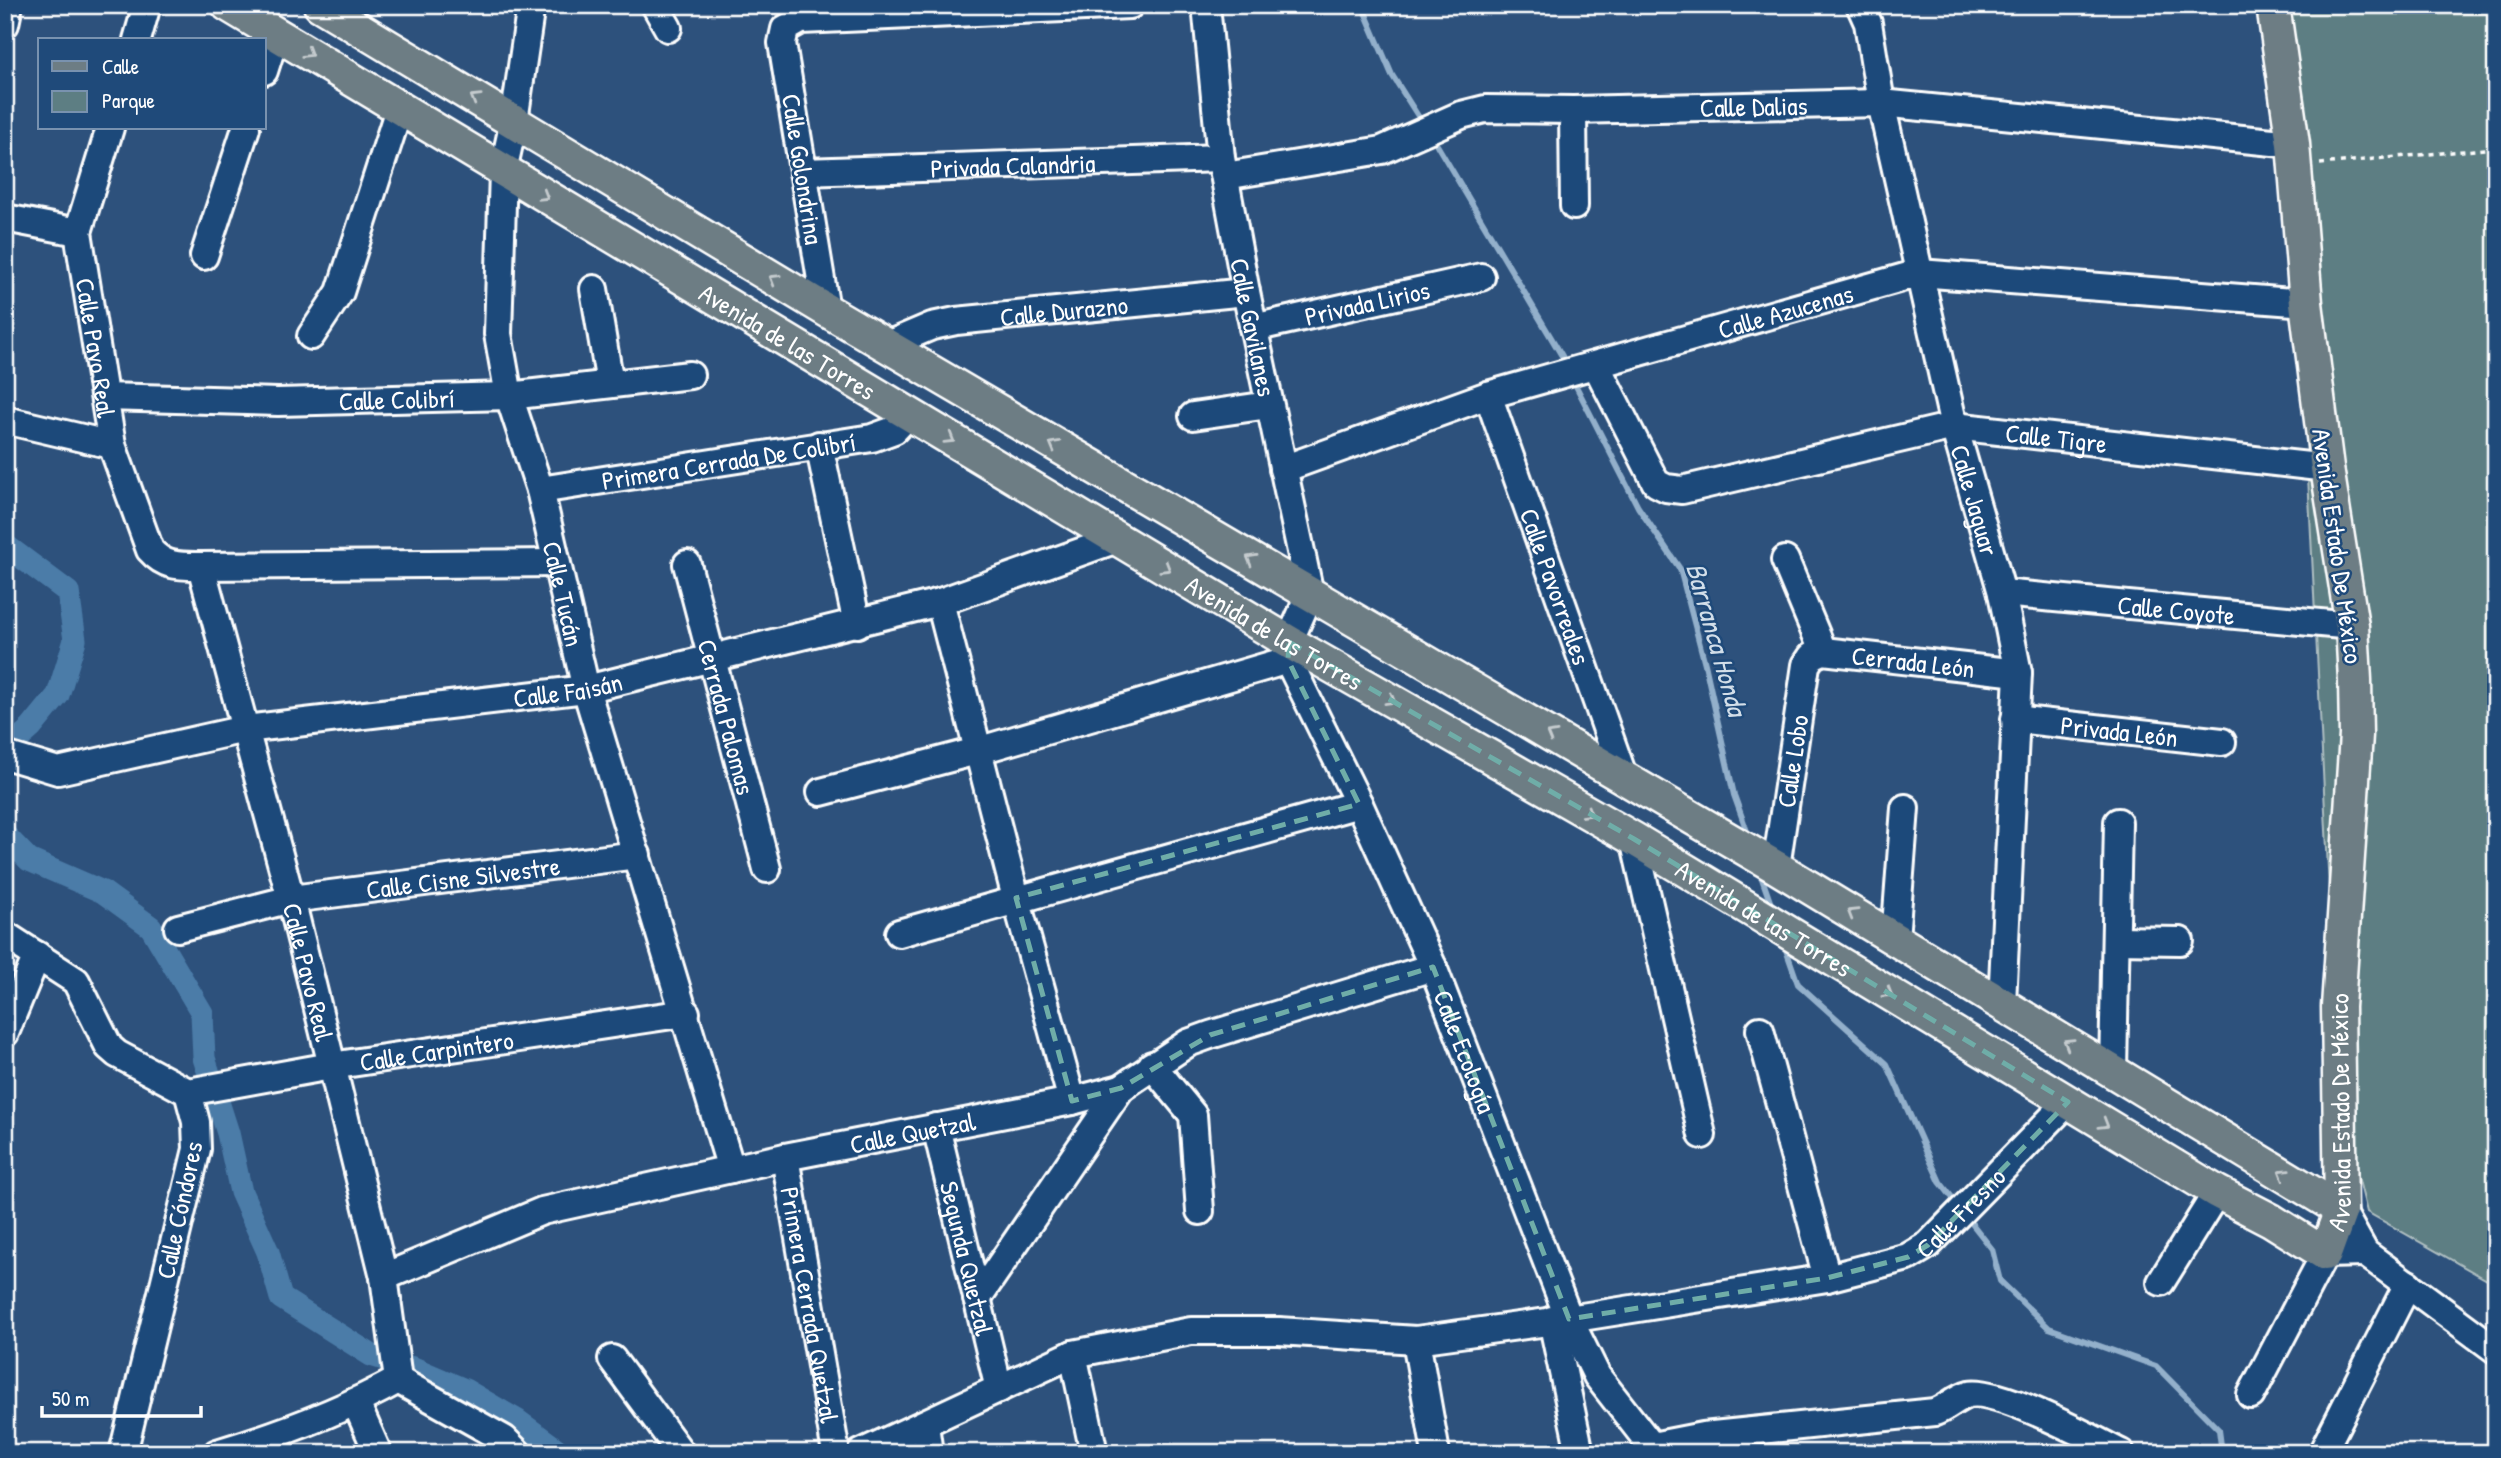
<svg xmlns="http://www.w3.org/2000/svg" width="2501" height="1458" font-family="'Patrick Hand',sans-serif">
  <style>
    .green { fill: #5d7e83; stroke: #aebec1; stroke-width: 2 }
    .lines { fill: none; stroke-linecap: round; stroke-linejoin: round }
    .stream { stroke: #93b0cb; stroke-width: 6 }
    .canal { stroke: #4b7ca8; stroke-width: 23 }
    .minor-casing { stroke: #fff; stroke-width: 32 }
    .major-casing { stroke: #fff; stroke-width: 37 }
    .path { stroke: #fff; stroke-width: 3.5; stroke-dasharray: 5 5; stroke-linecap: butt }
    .minor { stroke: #1f4a7a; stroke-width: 26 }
    .major { stroke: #6d7d84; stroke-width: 32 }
    .oneway { stroke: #c5cbce }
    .marked { fill: none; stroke: #6fada8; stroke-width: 5; stroke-dasharray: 14 9; stroke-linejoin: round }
    .labels { text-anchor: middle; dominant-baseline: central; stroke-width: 5; stroke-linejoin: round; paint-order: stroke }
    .street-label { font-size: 26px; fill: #fff; stroke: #1f4a7a }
    .water-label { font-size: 28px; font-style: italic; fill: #d2dee9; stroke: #1f4a7a }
  </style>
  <rect width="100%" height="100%" fill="#2d517c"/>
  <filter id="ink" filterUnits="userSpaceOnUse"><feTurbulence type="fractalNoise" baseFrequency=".0143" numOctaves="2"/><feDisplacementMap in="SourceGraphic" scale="14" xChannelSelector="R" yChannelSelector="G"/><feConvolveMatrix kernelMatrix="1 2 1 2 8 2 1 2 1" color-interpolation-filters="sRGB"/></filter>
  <g filter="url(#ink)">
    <path class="green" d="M2284,5H2496V1285L2367,1212L2340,1105Z"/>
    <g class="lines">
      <path class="stream" d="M1362,5L1392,75L1418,116
        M1437,145L1562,356
        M1577,388L1638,507L1680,569L1705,664L1734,795L1749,837
        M1759,870L1773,910
        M1784,944L1798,984L1887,1064L1940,1182L1951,1196
        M1973,1225L1992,1249L2000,1281L2049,1328L2156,1366L2219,1430L2222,1453"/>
      <path class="canal" d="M5,545L68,592L75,640L58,695L31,728L5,751
        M5,835L29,860L103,892L151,927L202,1013L204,1058L228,1133L241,1192L268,1252L281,1298L371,1355L416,1369L465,1390L518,1421L562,1453"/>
      <g class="minor-casing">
        <g id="minor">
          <path id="s1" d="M531,5L514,121L503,171L498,334L509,396L540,490L586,689L731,1169"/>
          <path d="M655,5L668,28"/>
          <path id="s2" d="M1206,5L1221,158L1246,292L1310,594L1289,642L1288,660L1359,804L1433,967L1569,1319L1597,1376L1657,1453"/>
          <path id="s3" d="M1860,5L1868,23L1881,103L1954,426L2002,593L2018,673L2002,1003"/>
          <path d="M5,24L9,5"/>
          <path d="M137,40L147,5"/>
          <path d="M264,71L276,33"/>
          <path d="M1573,110L1574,206"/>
          <path id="s4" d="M110,128L78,232L112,445L150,550C165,567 179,566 201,566L556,563"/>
          <path id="s5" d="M803,172L1221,158"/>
          <path id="s6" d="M1225,176L1382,150L1461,115L1485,109L1573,110L1881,103L2293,144"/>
          <path d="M5,218L78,232"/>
          <path d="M204,256L246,128"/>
          <path d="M594,289L610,384"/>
          <path d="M826,310L782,43L785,29L801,20L1130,5"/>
          <path id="s7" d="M1253,328L1481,277"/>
          <path d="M311,336L340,292L399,109"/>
          <path id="s8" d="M885,346L932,326L956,321L1246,292"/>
          <path id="s9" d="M1596,365L1656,483L1666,488L1682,490L1954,426L2327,468"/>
          <path id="s10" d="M1488,395L1624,778"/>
          <path id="s11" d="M105,397L278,402L509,396L690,375"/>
          <path d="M1193,416L1269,405"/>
          <path d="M5,420L112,445"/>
          <path d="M819,445L857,624"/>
          <path id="s12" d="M1283,469L1488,395L1919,273L2306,303"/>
          <path id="s13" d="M540,490L872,438L894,430L909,414"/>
          <path d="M1785,560L1823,651"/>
          <path id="s14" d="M687,564L767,869"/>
          <path id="s15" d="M201,566L291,899L384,1277L398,1380"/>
          <path id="s16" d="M2002,593L2352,626"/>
          <path d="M940,602L1016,898L1072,1101"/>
          <path id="s17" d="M2015,719L2222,742"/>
          <path id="s18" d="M5,755L58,771L245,729L586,689L940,602L1117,539"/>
          <path d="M821,792L977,751L1288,660"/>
          <path d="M1634,839L1702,1135"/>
          <path id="s19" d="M1776,867L1806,665L1812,656L1823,651L2018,673"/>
          <path id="s20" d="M178,928L291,899L637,855"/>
          <path d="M899,933L1359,804"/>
          <path d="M5,935L76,981L109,1047L117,1054L188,1092L196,1122L197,1149L123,1453"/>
          <path d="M1895,939L1905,808"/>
          <path d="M2116,940L2180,941"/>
          <path d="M1760,1030L1827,1278"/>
          <path d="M5,1033L37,955"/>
          <path d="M1152,1065L1193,1115L1200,1211"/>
          <path d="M2113,1071L2118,822"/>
          <path id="s21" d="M188,1092L331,1066L686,1013"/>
          <path id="s22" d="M936,1127L999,1389"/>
          <path id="s23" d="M785,1157L836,1453"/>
          <path d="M2341,1210L2365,1253L2496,1350"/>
          <path id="s24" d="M384,1277L542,1211L785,1157L1072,1101L1121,1088L1188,1043L1210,1035L1433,967"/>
          <path d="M2161,1282L2217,1192"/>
          <path d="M977,1299L1121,1088"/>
          <path d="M1552,1320L1580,1453"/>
          <path d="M1416,1340L1436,1453"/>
          <path d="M1073,1354L1094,1453"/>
          <path d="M612,1359L681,1453"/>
          <path d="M398,1380L504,1439L518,1453"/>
          <path d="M2251,1395L2325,1254L2365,1253"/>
          <path d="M356,1403L378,1453"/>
          <path d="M925,1425L929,1453"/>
          <path d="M1652,1446L1703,1436L1935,1412C1947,1408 1957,1397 1969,1394C1998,1388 2091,1438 2121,1453"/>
          <path d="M217,1453C281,1434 340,1412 398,1380"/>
          <path id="s25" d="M861,1453L1073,1354L1191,1331H1279L1416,1340L1569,1319L1827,1278L1908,1257L1928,1245L2068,1102"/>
          <path d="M2322,1453L2408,1284"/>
        </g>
      </g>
      <g class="major-casing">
        <g id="major">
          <path id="s26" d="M228,5L1289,642L1634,839L2217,1192L2271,1220L2325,1254L2341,1210L2338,1007L2356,735L2355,680L2352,626L2327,468L2306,303L2293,144L2273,5"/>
          <path d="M320,5L826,310L1776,867L2341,1210"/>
        </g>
      </g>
      <path class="path" d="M2320,164L2496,148"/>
      <use href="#minor" class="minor"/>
      <use href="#major" class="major"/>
    </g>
    <defs><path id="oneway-chevron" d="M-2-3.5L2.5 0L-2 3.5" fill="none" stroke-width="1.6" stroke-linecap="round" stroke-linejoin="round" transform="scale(1.75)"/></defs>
    <g class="oneway">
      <use href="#oneway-chevron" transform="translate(308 53) rotate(32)"/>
      <use href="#oneway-chevron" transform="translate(475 98) rotate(-149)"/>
      <use href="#oneway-chevron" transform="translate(544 196) rotate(31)"/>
      <use href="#oneway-chevron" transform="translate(774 279) rotate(-149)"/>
      <use href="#oneway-chevron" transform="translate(950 439) rotate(31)"/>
      <use href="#oneway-chevron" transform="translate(1054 445) rotate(-150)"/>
      <use href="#oneway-chevron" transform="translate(1251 559) rotate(-150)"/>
      <use href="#oneway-chevron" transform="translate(1166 568) rotate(31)"/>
      <use href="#oneway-chevron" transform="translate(1391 700) rotate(30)"/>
      <use href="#oneway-chevron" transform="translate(1551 735) rotate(-150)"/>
      <use href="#oneway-chevron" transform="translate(1588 813) rotate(30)"/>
      <use href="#oneway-chevron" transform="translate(1852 913) rotate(-149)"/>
      <use href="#oneway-chevron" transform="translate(1888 993) rotate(31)"/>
      <use href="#oneway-chevron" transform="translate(2068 1043) rotate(-149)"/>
      <use href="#oneway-chevron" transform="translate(2104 1124) rotate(31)"/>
      <use href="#oneway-chevron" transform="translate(2283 1173) rotate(-149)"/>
    </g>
  </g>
  <path class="marked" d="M1289,642L1634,839L2068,1102L1928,1245L1908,1257L1827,1278L1569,1319L1433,967L1210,1035L1121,1088L1072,1101L1016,898L1359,804L1288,660Z"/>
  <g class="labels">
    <g class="street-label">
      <text stroke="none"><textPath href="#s6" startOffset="539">Calle Dalias</textPath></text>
      <text stroke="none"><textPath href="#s5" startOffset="210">Privada Calandria</textPath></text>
      <text transform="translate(803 169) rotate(81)">Calle Golondrina</text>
      <text stroke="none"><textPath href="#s7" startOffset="117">Privada Lirios</textPath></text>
      <text stroke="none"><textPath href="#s8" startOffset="184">Calle Durazno</textPath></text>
      <text stroke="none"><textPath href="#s12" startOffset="527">Calle Azucenas</textPath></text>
      <text stroke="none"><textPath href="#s2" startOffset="326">Calle Gavilanes</textPath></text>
      <text stroke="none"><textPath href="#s26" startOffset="653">Avenida de las Torres</textPath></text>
      <text stroke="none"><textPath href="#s4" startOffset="226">Calle Pavo Real</textPath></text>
      <text stroke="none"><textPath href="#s11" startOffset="292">Calle Colibrí</textPath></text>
      <text stroke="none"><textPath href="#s9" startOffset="542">Calle Tigre</textPath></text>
      <text stroke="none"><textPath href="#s13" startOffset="191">Primera Cerrada De Colibrí</textPath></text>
      <text stroke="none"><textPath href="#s3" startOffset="509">Calle Jaguar</textPath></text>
      <text transform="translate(2338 546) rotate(82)">Avenida Estado De México</text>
      <text stroke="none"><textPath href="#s10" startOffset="203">Calle Pavorreales</textPath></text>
      <text stroke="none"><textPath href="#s1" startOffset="600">Calle Tucán</textPath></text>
      <text stroke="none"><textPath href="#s16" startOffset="175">Calle Coyote</textPath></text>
      <text stroke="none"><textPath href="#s26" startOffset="1220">Avenida de las Torres</textPath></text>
      <text stroke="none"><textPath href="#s19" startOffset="318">Cerrada León</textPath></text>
      <text stroke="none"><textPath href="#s18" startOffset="572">Calle Faisán</textPath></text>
      <text stroke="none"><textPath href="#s14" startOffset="158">Cerrada Palomas</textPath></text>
      <text stroke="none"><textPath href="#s17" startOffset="105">Privada León</textPath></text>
      <text stroke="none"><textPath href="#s19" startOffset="107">Calle Lobo</textPath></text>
      <text stroke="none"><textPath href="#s20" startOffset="290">Calle Cisne Silvestre</textPath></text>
      <text stroke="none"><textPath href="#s26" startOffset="1787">Avenida de las Torres</textPath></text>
      <text stroke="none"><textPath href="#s15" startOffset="420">Calle Pavo Real</textPath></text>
      <text stroke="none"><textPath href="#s21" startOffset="252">Calle Carpintero</textPath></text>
      <text stroke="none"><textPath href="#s2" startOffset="1099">Calle Ecología</textPath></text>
      <text stroke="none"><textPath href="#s26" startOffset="2586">Avenida Estado De México</textPath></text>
      <text stroke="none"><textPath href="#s24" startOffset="550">Calle Quetzal</textPath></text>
      <text stroke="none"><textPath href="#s25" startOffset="1148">Calle Fresno</textPath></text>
      <text transform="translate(179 1210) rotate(-78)">Calle Cóndores</text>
      <text stroke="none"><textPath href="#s22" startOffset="135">Segunda Quetzal</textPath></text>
      <text stroke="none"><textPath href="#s23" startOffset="150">Primera Cerrada Quetzal</textPath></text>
    </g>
    <g class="water-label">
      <text transform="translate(1717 639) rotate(74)">Barranca Honda</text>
    </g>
  </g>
  <rect width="2501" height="1458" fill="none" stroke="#1f4a7a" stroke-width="28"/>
  <rect x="14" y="14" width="2473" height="1430" fill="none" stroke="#fff" stroke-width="2.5" filter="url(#ink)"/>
  <rect x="38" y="38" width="228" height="91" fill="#1f4a7a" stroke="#7992af" stroke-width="2"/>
  <rect x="52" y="61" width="35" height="10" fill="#6d7d84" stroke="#7992af" stroke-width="2"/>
  <text x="102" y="74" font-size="21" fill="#ffffff">Calle</text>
  <rect x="52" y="91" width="35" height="21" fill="#5d7e83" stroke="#7992af" stroke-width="2"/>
  <text x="102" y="108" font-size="21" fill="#ffffff">Parque</text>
  <path d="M42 1406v10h159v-10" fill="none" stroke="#ffffff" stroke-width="3.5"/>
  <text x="52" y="1406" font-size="21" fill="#ffffff" stroke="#1f4a7a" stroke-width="5" paint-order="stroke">50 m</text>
</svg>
